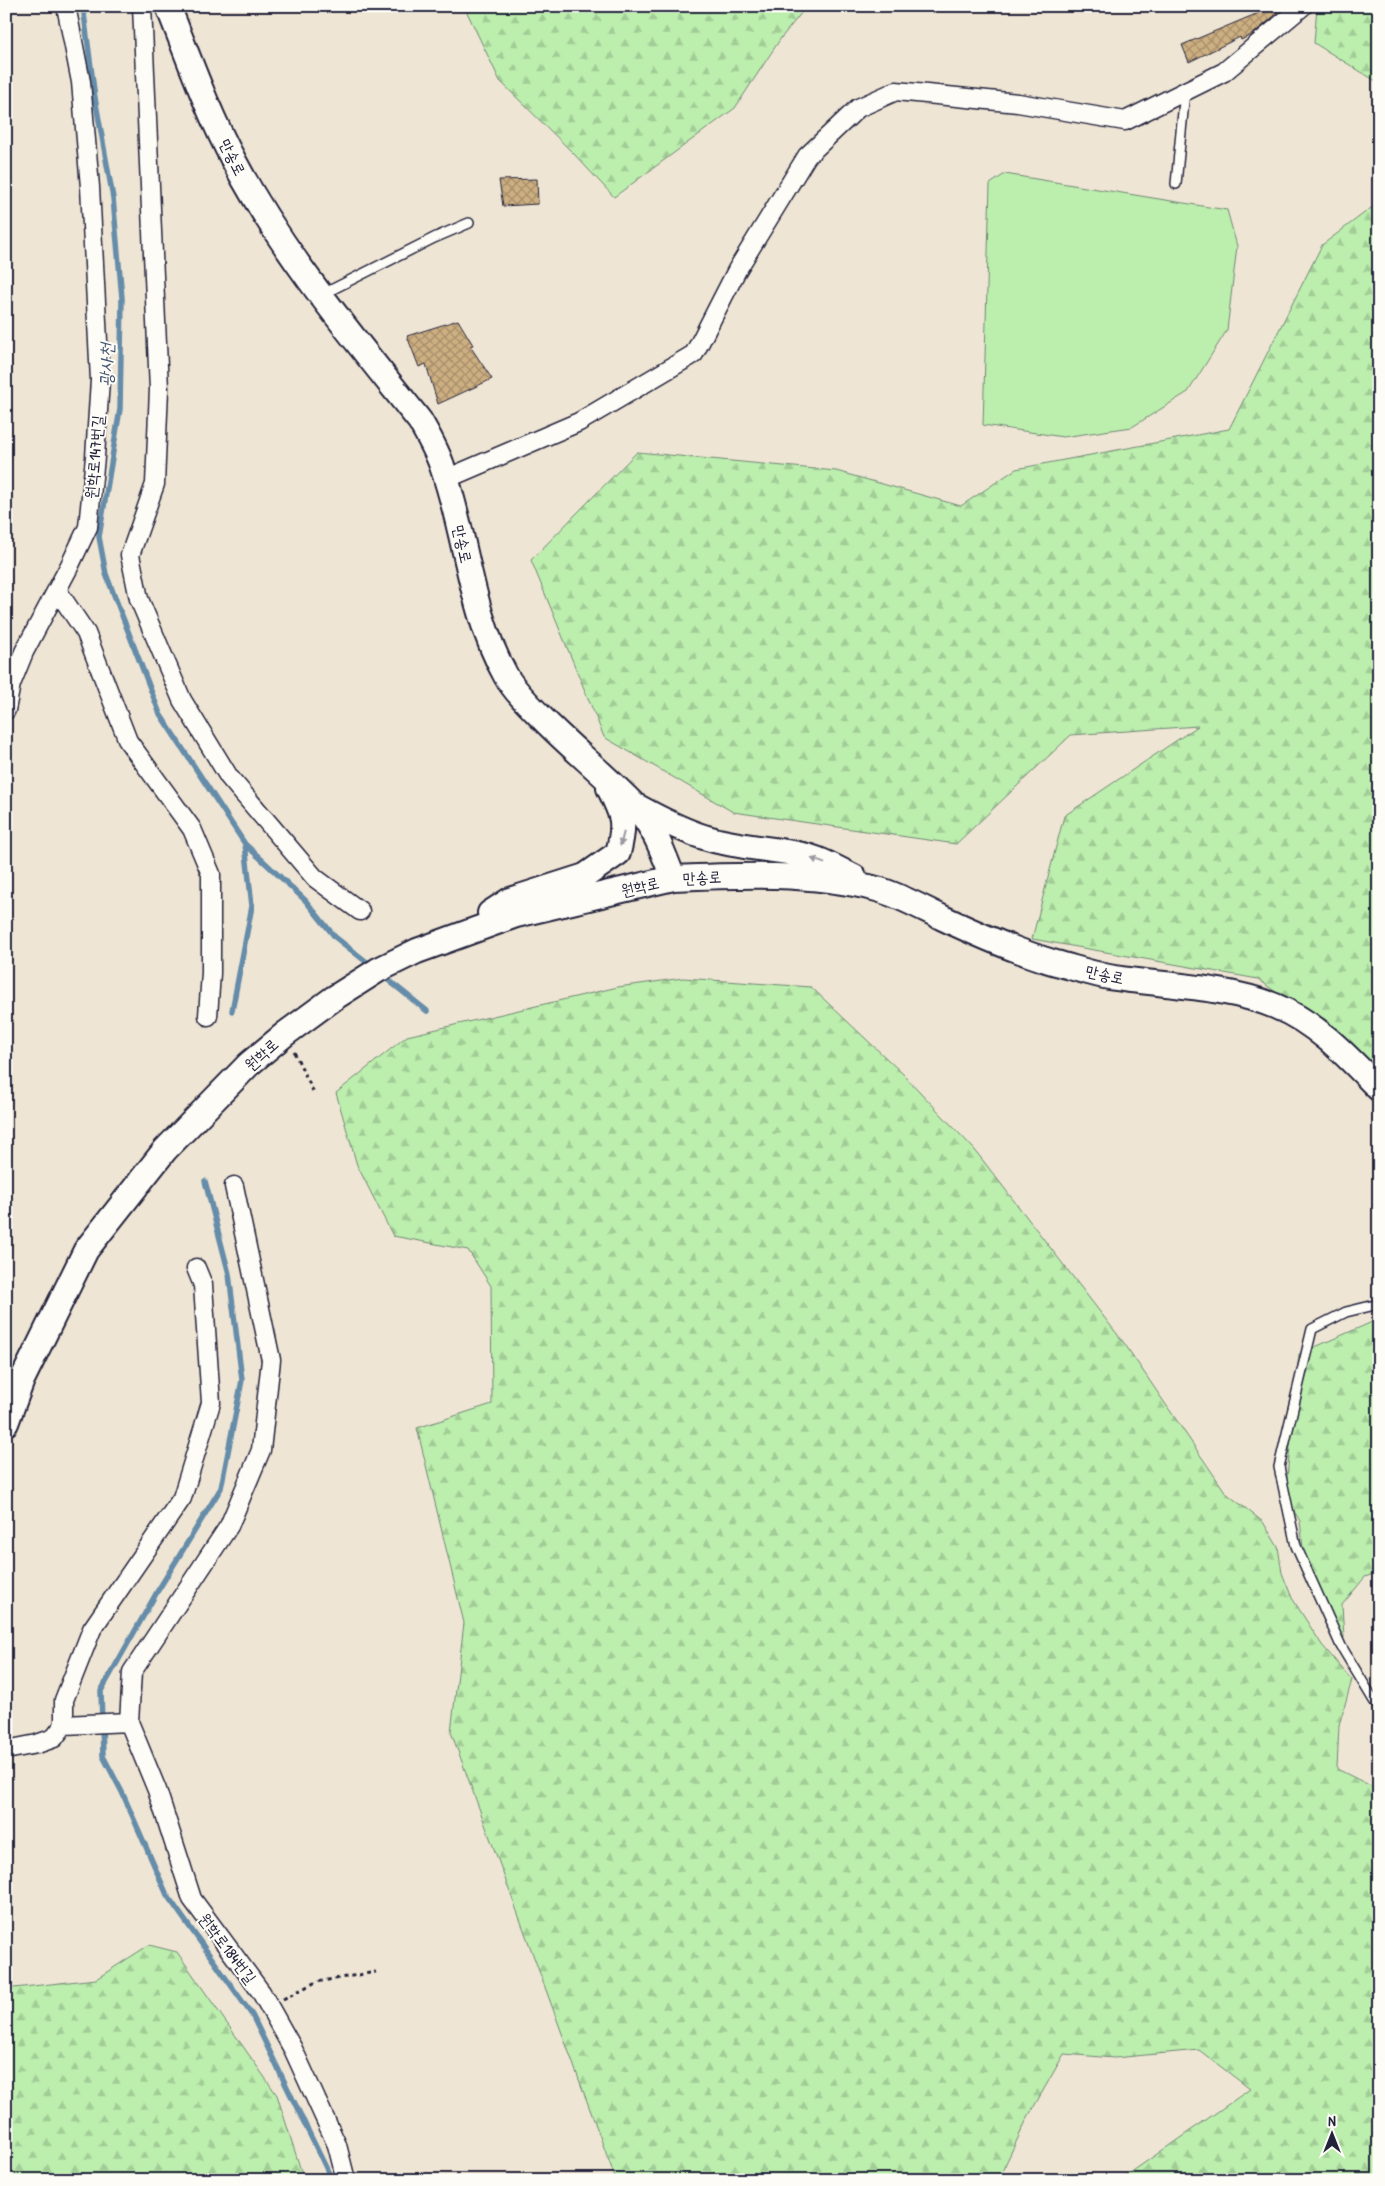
<svg xmlns="http://www.w3.org/2000/svg" width="1385" height="2186" font-family="'Patrick Hand','Poor Story',sans-serif">
  <style>
    .forest { fill: url(#forest-firs); stroke: #6f8874 }
    .garden { fill: #bceead; stroke: #6f8874 }
    .lines { fill: none; stroke-linecap: round; stroke-linejoin: round }
    .stream { stroke: #658ca9; stroke-width: 5.5 }
    .building { fill: url(#building-cross-hatch); stroke: #22223b }
    .lane-casing { stroke: #22223b; stroke-width: 12 }
    .street-casing { stroke: #22223b; stroke-width: 21 }
    .secondary-casing { stroke: #22223b; stroke-width: 28 }
    .path { stroke: #22223b; stroke-width: 3; stroke-dasharray: 4 4; stroke-linecap: butt }
    .lane { stroke: #fdfcf7; stroke-width: 9 }
    .street { stroke: #fdfcf7; stroke-width: 18 }
    .secondary { stroke: #fdfcf7; stroke-width: 24 }
    .oneway { fill: #9a9aa2 }
    .labels { text-anchor: middle; dominant-baseline: central; stroke-width: 4; stroke-linejoin: round; paint-order: stroke }
    .street-label { font-size: 16px; fill: #22223b; stroke: #fdfcf7 }
    .water-label { font-size: 18px; font-style: italic; fill: #435772; stroke: #fdfcf7 }
  </style>
  <defs>
    <pattern id="forest-firs" width="22" height="20" patternUnits="userSpaceOnUse" patternTransform="scale(1.25)"><rect width="22" height="20" fill="#bceead"/><path d="M5 1l3.5 6h-7zM16 11l3.5 6h-7z" fill="#a1cc96"/></pattern>
    <pattern id="building-cross-hatch" width="8" height="8" patternUnits="userSpaceOnUse" patternTransform="scale(1.25)"><rect width="8" height="8" fill="#cdaf81"/><path d="M0 0l8 8M0 8l8-8" fill="none" stroke="#a68e6b"/></pattern>
  </defs>
  <rect width="100%" height="100%" fill="#efe5d4"/>
  <filter id="ink" filterUnits="userSpaceOnUse"><feTurbulence type="fractalNoise" baseFrequency=".02" numOctaves="2"/><feDisplacementMap in="SourceGraphic" scale="10" xChannelSelector="R" yChannelSelector="G"/><feConvolveMatrix kernelMatrix="1 2 1 2 8 2 1 2 1" color-interpolation-filters="sRGB"/></filter>
  <g filter="url(#ink)">
    <path class="forest" d="M464,6H807L781,38L735,108L614,197L574,154L500,81Z
      M1317,6H1379V83L1314,43Z
      M1379,202V1068L1258,979L1032,939L1064,816L1198,726L1071,735L956,844L733,812L604,737L531,560L637,452L836,471L961,506L1016,469L1229,429L1322,245Z
      M683,978L811,987L903,1074L974,1149L1124,1343L1226,1493L1263,1522L1278,1547L1282,1573L1292,1598L1322,1645L1352,1680L1339,1725L1337,1769L1379,1790V2180H1120L1250,2089L1199,2050L1114,2058L1064,2054L1028,2117L998,2180H616L451,1732L464,1623L417,1428L492,1404L491,1286L468,1250L393,1236L357,1165L336,1093L407,1036L618,987Z
      M1379,1319V1572L1365,1577L1342,1605L1344,1638L1324,1614L1304,1556L1300,1521L1285,1497L1299,1354Z
      M149,1945L177,1952L277,2095L304,2180H6V1991L14,1988L96,1979Z"/>
    <path class="garden" d="M1005,174L1227,210L1237,246L1227,330L1188,392L1132,427L1063,437L983,425L990,184Z"/>
    <g class="lines">
      <path class="stream" d="M83,6L95,98L113,198L122,298L120,409L99,537L106,574L160,714L245,844L252,906L232,1011
        M245,844L305,900L335,937L373,967
        M382,975L427,1011
        M205,1181L229,1274L242,1380L221,1488L157,1592L101,1691L103,1756L122,1792L167,1895L252,2015L332,2180"/>
    </g>
    <path class="building" d="M1275,6L1278,13L1253,34L1241,40L1240,37L1189,62L1182,45Z
      M537,179L538,204L503,206L499,180Z
      M458,320L473,345L470,346L492,379L438,404L426,364L419,367L407,336Z"/>
    <g class="lines">
      <g class="lane-casing">
        <path id="lane" d="M1176,184L1185,91
          M321,295L434,238L469,223
          M1379,1304L1346,1312L1312,1329L1279,1467L1296,1546L1341,1646L1379,1709"/>
      </g>
      <g class="street-casing">
        <path id="street" d="M142,6L159,389L155,484L130,555L139,599L182,700L229,777L315,878L360,911
          M446,479L579,422L694,354L737,270L807,156L858,108L896,91L1018,103L1125,121L1224,72L1303,6
          M57,590L86,633L128,741L192,829L211,874V973L208,1016
          M6,710L11,684L24,652L69,567L88,527L95,457L100,380L90,187L81,82L66,6
          M234,1186L271,1360L261,1450L229,1526L132,1672L129,1722L157,1790L192,1899L261,1992L293,2049L337,2145L346,2180
          M64,1725V1700L92,1629L182,1498L211,1403L203,1285L196,1268
          M64,1725L129,1722
          M6,1750L37,1744L54,1738L64,1725"/>
      </g>
      <g class="secondary-casing">
        <path id="secondary" d="M168,6C189,59 208,113 235,163C285,257 354,338 420,421C429,437 438,452 443,469C467,538 470,612 506,676C514,690 528,704 540,716C570,747 604,774 634,805C654,826 663,852 673,878C741,875 810,872 877,889C899,895 922,908 943,918C979,935 1017,952 1056,963C1075,968 1095,975 1115,978C1168,986 1225,986 1275,1006C1317,1023 1348,1057 1379,1089
          M638,807C660,819 683,831 707,838C737,847 767,848 798,854C817,857 836,868 854,877
          M490,913L510,900L585,876L618,853C626,822 623,816 609,788
          M6,1423L22,1380L86,1250L165,1150L249,1064L285,1034L334,998L378,970L417,951L516,915L673,878"/>
      </g>
      <path class="path" d="M294,1052L314,1093
        M283,1999L316,1982L376,1972"/>
      <use href="#lane" class="lane"/>
      <use href="#street" class="street"/>
      <use href="#secondary" class="secondary"/>
    </g>
    <defs><path id="oneway-solid" d="M-6-.8H1V-3.2L6.5 0L1 3.2V.8H-6Z" transform="scale(1.25)"/></defs>
    <g class="oneway">
      <use href="#oneway-solid" transform="translate(622 839) rotate(104)"/>
      <use href="#oneway-solid" transform="translate(818 861) rotate(-160)"/>
    </g>
  </g>
  <g class="labels">
    <g class="street-label">
      <text transform="translate(233 157) rotate(63)">만송로</text>
      <text transform="translate(94 457) rotate(-85)">원학로147번길</text>
      <text transform="translate(463 544) rotate(77)">만송로</text>
      <text transform="translate(702 877) rotate(-3)">만송로</text>
      <text transform="translate(640 886) rotate(-13)">원학로</text>
      <text transform="translate(1105 974) rotate(12)">만송로</text>
      <text transform="translate(261 1054) rotate(-42)">원학로</text>
      <text transform="translate(228 1948) rotate(53)">원학로184번길</text>
    </g>
    <g class="water-label">
      <text transform="translate(106 365) rotate(-89)">광사천</text>
    </g>
  </g>
  <rect width="1385" height="2186" fill="none" stroke="#fdfcf7" stroke-width="25"/>
  <rect x="12" y="12" width="1360" height="2161" fill="none" stroke="#22223b" stroke-width="2" filter="url(#ink)"/>
  <g transform="translate(1332 2134)" stroke="#fdfcf7" stroke-width="4" paint-order="stroke">
  <path d="M0-4L9 19L0 12L-9 19Z" fill="#22223b"/>
  <text y="-8" font-size="14" font-weight="bold" text-anchor="middle" fill="#22223b">N</text>
  </g>
</svg>
